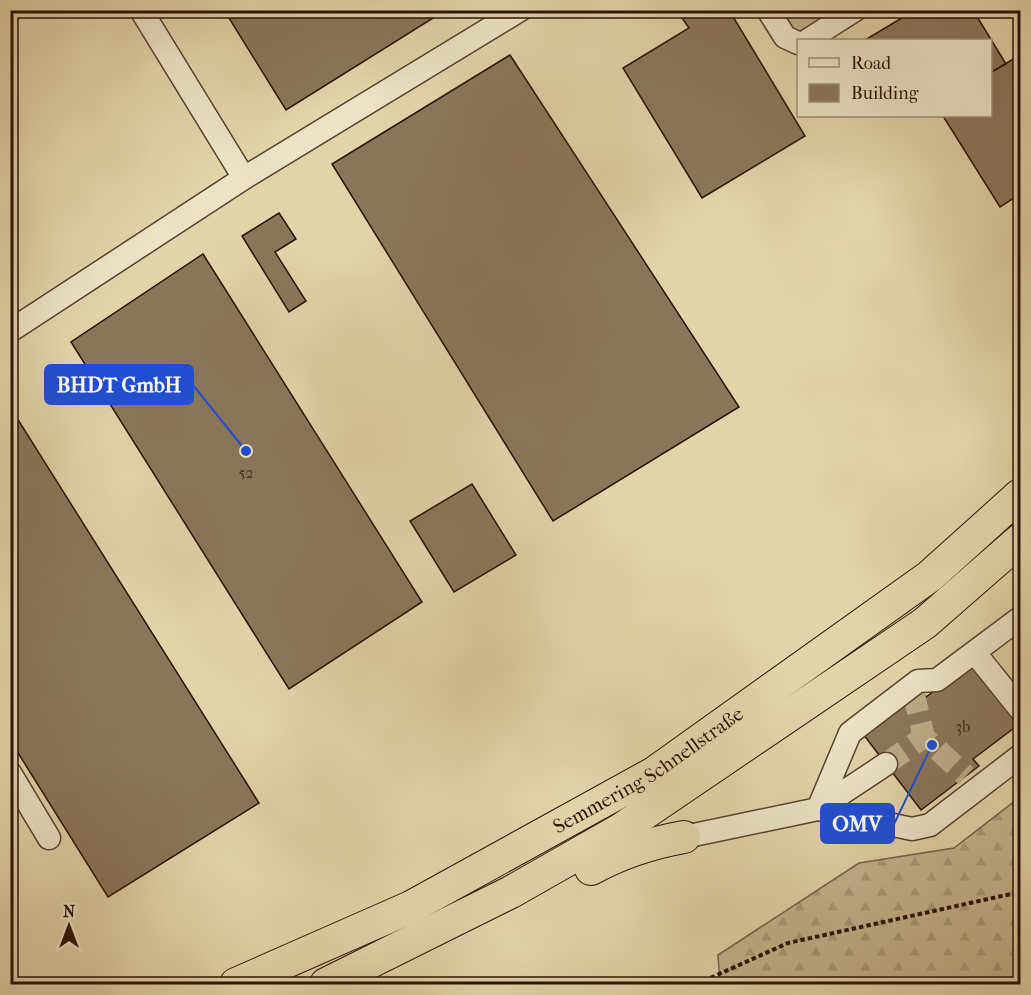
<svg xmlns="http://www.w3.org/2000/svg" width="1031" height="995" font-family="'IM FELL French Canon',serif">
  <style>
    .green { fill: #c3b38d; stroke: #76624a; stroke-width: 1.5 }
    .forest { fill: url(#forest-firs); stroke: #76624a; stroke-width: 1.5 }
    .building { fill: #8a775b; stroke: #2a1206; stroke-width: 1.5 }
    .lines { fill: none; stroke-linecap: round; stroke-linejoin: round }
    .minor-tunnel { stroke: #bdad88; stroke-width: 22; stroke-dasharray: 22 11; stroke-linecap: butt }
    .minor-casing { stroke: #58422f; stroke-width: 25 }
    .highway-casing { stroke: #2a1206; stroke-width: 34 }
    .path { stroke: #2a1206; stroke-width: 4; stroke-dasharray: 4.5 3; stroke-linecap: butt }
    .minor { stroke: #ece3c7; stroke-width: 22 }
    .highway { stroke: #e2d4a9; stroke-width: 32 }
    .labels { text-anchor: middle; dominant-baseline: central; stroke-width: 5; stroke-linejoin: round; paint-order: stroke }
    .number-label { font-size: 16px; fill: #422b1b }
    .street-label { font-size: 20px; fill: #2a1206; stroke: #ece3c7 }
    .leader { fill: none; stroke: #1d4ed8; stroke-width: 2 }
    .callout-dot { fill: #1d4ed8; stroke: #ece3c7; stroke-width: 2 }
    .callout { fill: #1d4ed8; stroke: #1d4ed8; stroke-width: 2 }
    .callout-label { font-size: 21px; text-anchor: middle; font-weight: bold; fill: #fff }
  </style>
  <defs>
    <pattern id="forest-firs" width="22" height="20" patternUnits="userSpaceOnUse" patternTransform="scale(1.5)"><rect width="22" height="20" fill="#c3b38d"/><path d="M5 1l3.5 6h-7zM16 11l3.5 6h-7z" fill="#a89978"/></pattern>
  </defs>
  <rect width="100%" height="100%" fill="#e2d4a9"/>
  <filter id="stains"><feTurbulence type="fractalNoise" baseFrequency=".00333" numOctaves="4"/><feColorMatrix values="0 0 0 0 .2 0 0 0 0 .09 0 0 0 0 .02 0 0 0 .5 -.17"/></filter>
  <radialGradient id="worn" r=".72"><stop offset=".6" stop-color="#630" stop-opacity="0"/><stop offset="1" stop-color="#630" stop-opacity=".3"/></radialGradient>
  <path class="green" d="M779,11H831L835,17L796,34Z"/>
  <path class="forest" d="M1020,797V984H720L718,955L859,863L954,848Z"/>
  <path class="building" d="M224,10H446L286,110Z
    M688,10H706L708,14L714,10H729L805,136L702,198L623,68L689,28L680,15Z
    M915,10H973L1006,64L990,73V40H865Z
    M510,55L739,407L553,521L332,164Z
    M1020,55V194L1000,207L943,116H990V73Z
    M279,213L296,239L275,252L306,301L289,312L242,236Z
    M203,254L422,602L289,689L71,342Z
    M10,407L259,803L108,897L10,740Z
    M472,484L516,555L454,592L410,521Z
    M971,663L1018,725L973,759L979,766L921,810L860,730L918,686L926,697Z"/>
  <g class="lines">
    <path class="minor-tunnel" d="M913,691L924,737
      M886,764L924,737L966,776"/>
    <g class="minor-casing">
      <path id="minor" d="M141,10L244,178
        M768,10L785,37L798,43
        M808,40L855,10
        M10,331L244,178L520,10
        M1020,618L937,680L918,681L850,733L818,809L912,829L930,825L1020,756
        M975,653L1020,709
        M10,773L49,838
        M684,837L818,809L886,764"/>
    </g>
    <g class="highway-casing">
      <g id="highway">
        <path d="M591,869C622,852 650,843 684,837"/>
        <path id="s1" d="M236,984L411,907L654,773L930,576L1020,495"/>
        <path d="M326,984L511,892L620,830L925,623L1020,540"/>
      </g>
    </g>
    <path class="path" d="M697,984L788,943L1020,892"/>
    <use href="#minor" class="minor"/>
    <use href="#highway" class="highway"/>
  </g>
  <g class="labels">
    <g class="number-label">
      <text x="246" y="472">52</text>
      <text x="963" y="726">3b</text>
    </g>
    <g class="street-label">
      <text stroke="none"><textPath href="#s1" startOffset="465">Semmering Schnellstraße</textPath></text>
    </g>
  </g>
  <path class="leader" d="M246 451L193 385M932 745L894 824"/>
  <g class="callout-dot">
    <circle cx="246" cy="451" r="6"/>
    <circle cx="932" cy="745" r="6"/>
  </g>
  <g class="callout">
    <rect x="45" y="365" width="148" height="39" rx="6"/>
    <rect x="821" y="804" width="73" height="39" rx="6"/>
  </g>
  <g class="callout-label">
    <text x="119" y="392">BHDT GmbH</text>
    <text x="857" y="831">OMV</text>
  </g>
  <rect width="1031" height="995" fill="none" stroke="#e2d4a9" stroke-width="36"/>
  <rect x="12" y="12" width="1007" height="971" fill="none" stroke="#2a1206" stroke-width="3"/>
  <rect x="18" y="18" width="995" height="959" fill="none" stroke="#2a1206" stroke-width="1.5"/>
  <rect x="797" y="39" width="195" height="78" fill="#ece3c7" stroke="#9e8f7a" stroke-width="1.5"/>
  <rect x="809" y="58" width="30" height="9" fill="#ece3c7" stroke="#9e8f7a" stroke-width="1.5"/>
  <text x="851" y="69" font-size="18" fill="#2a1206">Road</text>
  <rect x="809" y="84" width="30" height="18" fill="#8a775b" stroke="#9e8f7a" stroke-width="1.5"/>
  <text x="851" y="99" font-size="18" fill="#2a1206">Building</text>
  <g transform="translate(69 926)" stroke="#ece3c7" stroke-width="4.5" paint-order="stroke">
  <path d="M0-4.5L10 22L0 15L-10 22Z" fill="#2a1206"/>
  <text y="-9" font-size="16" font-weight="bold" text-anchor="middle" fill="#2a1206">N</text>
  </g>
  <rect width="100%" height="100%" filter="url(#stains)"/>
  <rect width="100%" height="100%" fill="url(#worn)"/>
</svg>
